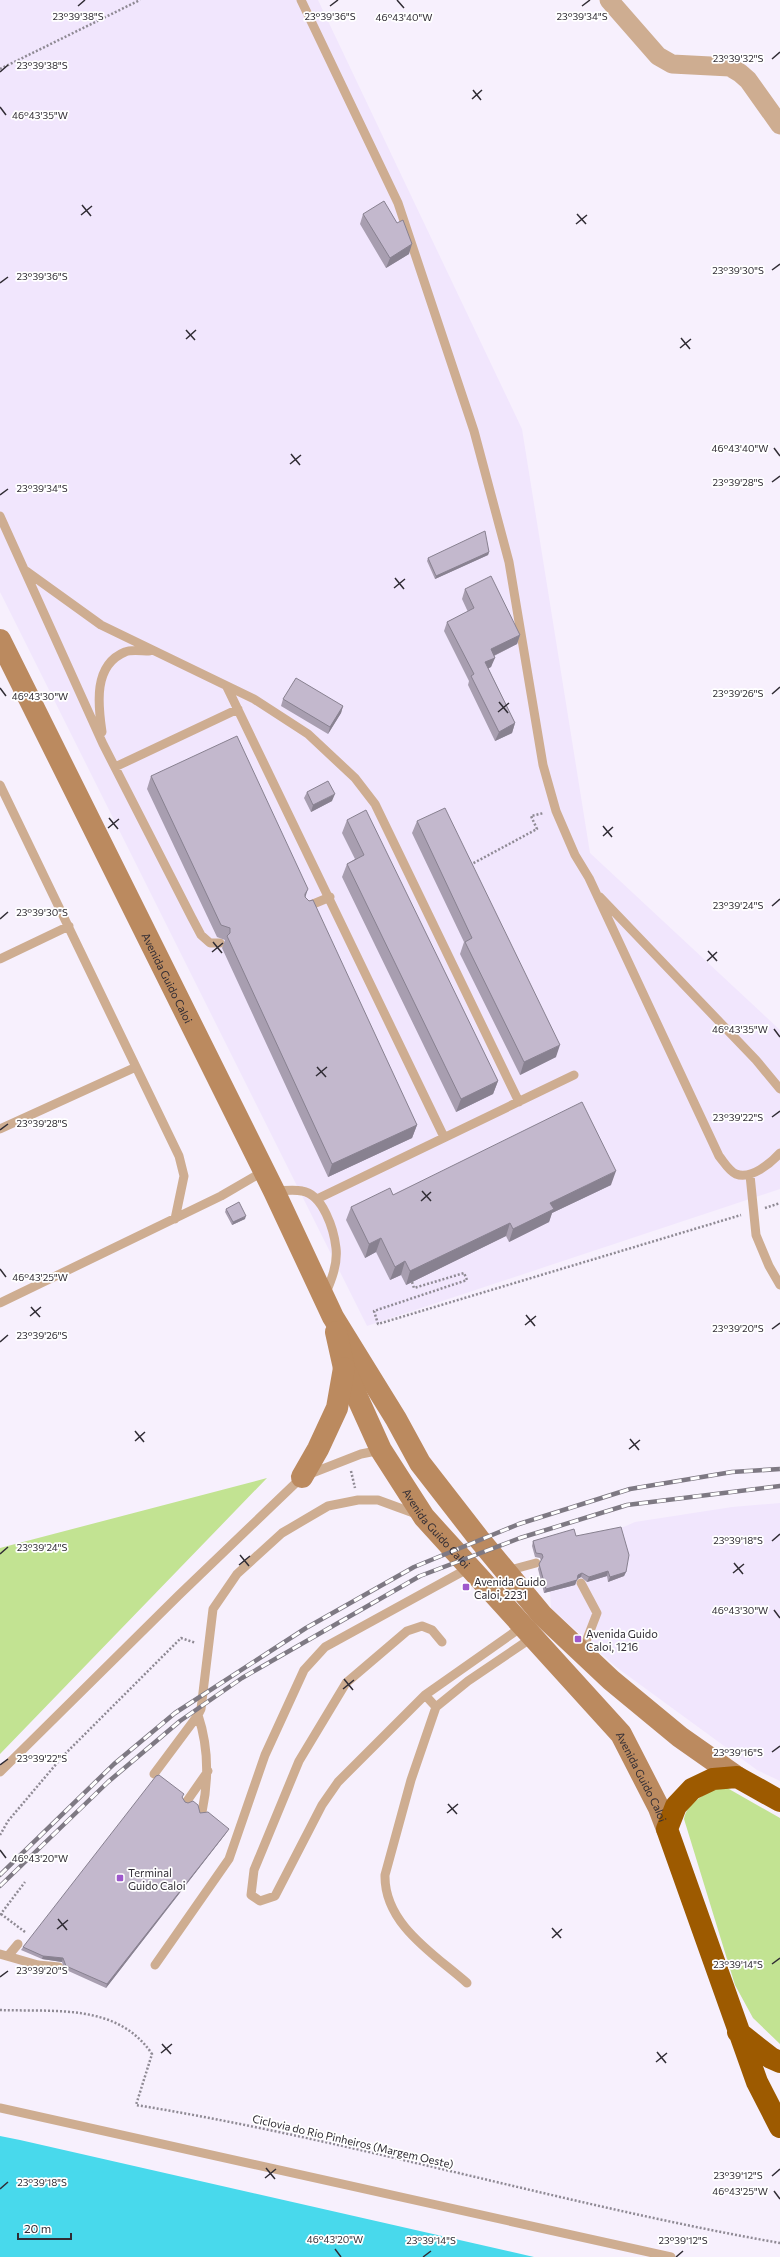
<svg xmlns="http://www.w3.org/2000/svg" width="780" height="2257" font-family="Commissioner,sans-serif">
  <style>
    .built { fill: #f1e6fd }
    .green { fill: #c2e392 }
    .water { fill: #48d9ec }
    .lines { fill: none; stroke-linecap: round; stroke-linejoin: round }
    .path { stroke: #8f8a94; stroke-width: 2.5; stroke-dasharray: 2 2; stroke-linecap: butt }
    .lane { stroke: #cead91; stroke-width: 9 }
    .street { stroke: #cead91; stroke-width: 19 }
    .secondary { stroke: #bb8a5f; stroke-width: 22 }
    .highway { stroke: #9d5a00; stroke-width: 22 }
    .rail-casing { stroke: #7e7983; stroke-width: 4.5 }
    .rail { stroke: #fff; stroke-width: 3; stroke-dasharray: 9; stroke-linecap: butt }
    .wall { fill: #a89eb0 }
    .shaded-wall { fill: #888190 }
    .building { fill: #c3b8cd; stroke: #888190 }
    .ticks { fill: none; stroke: #302c34; stroke-width: 1.5 }
    .poi-dot { fill: #9e58cc; stroke: #fff; stroke-width: 1.5 }
    .labels { text-anchor: middle; dominant-baseline: central; stroke-width: 3.5; stroke-linejoin: round; paint-order: stroke }
    .street-label { font-size: 11px; fill: #302c34; stroke: #fff }
    .poi-label { font-size: 11px; fill: #302c34; stroke: #fff; text-anchor: start }
    .ticks-label { font-size: 10px; text-anchor: middle; fill: #302c34; stroke: #fff; stroke-width: 3.5; stroke-linejoin: round; paint-order: stroke }
  </style>
  <rect width="100%" height="100%" fill="#f7f0fd"/>
  <path class="built" d="M0,0H318L522,429L590,853L780,1030V1189L367,1326L0,592Z
    M780,1503V1781L757,1770L616,1667L551,1608L548,1560L635,1522L732,1507Z"/>
  <path class="green" d="M267,1478L0,1754V1548Z
    M722,1785L780,1818V2044L753,2018L735,1985L684,1819C687,1802 707,1793 722,1785Z"/>
  <path class="water" d="M0,2136L20,2140L534,2257H0Z"/>
  <g class="lines">
    <path class="path" d="M0,69L140,0
      M470,865L537,829L531,816L544,813
      M765,1208L780,1203
      M412,1282L414,1288L464,1273L467,1280L374,1311L378,1324L741,1215
      M351,1471L355,1488
      M0,1835L8,1821L63,1756L181,1638L196,1643
      M1,1914L25,1932
      M0,1915L25,1882
      M0,2010C54,2012 118,2003 152,2054L136,2105C352,2140 564,2205 780,2243"/>
    <path class="lane" d="M301,0L398,203L474,431L509,562L543,765L556,811L575,855L589,878L719,1156C724,1162 729,1171 736,1174C751,1180 771,1163 780,1153
      M0,516L103,744L192,918L201,935L210,943H220
      M26,571L101,625L254,699L308,734L355,778L375,804L519,1102
      M227,687L444,1137
      M102,732C98,705 93,665 125,652C131,649 142,651 149,651
      M115,767L238,709
      M0,785L179,1156L184,1176L175,1219
      M600,897L756,1060L780,1089
      M306,907L330,897
      M0,959L69,926
      M0,1129L136,1067
      M750,1175L756,1235L769,1266L780,1285
      M274,1191C283,1191 293,1189 302,1191C323,1194 334,1230 336,1248C338,1264 331,1281 325,1295
      M317,1199L574,1075
      M0,1303L221,1196L264,1171
      M507,1571L536,1563
      M581,1583L597,1613L582,1652
      M442,1642L432,1630L422,1626L407,1631L346,1683L299,1761L254,1870L251,1895L260,1901L275,1896L322,1805L338,1782L425,1695L523,1626
      M425,1695L436,1707L411,1780L385,1875C384,1924 434,1954 467,1983
      M436,1707L468,1681L533,1637
      M0,1772L179,1595L302,1477L361,1454L381,1450
      M154,1774L198,1715
      M187,1801L208,1771
      M202,1812C209,1779 209,1748 198,1715L201,1709L213,1609L237,1574L282,1533L328,1506L358,1500H378L419,1515
      M0,1954L38,1965L59,1967
      M8,1956L18,1944
      M155,1965L229,1859L265,1755L304,1670L325,1647L469,1568
      M0,2108L671,2257"/>
    <path class="street" d="M609,0L658,56L672,64L730,67L740,73L748,80L780,125"/>
    <g class="secondary">
      <path id="s1" d="M0,640L274,1191L333,1317L396,1419L420,1463L479,1539L542,1615L611,1680L680,1737L737,1777"/>
      <path id="s2" d="M336,1332L344,1368L381,1450L424,1517L621,1734L659,1808L667,1829"/>
      <path d="M302,1477L318,1449L337,1408L344,1368"/>
    </g>
    <path class="highway" d="M780,1801L737,1777L713,1779L692,1789L676,1806L667,1829L757,2082L780,2127
      M738,2032L771,2058L780,2062"/>
    <g class="rail-casing">
      <path id="rail" d="M0,1875L114,1764L175,1713L306,1628L414,1567L519,1524L630,1489L732,1472L780,1469
        M0,1886L108,1782L180,1721L242,1678L420,1576L520,1538L627,1505L780,1486"/>
    </g>
    <use href="#rail" class="rail"/>
  </g>
  <path class="wall" d="M363,214L397,223L409,254L386,268L360,224Z
    M489,552L488,555L435,579L427,561L428,558Z
    M465,589L520,635L517,644L494,656L491,667L488,668L515,723L512,733L495,741L468,685L469,681L444,631L447,622L468,612L462,599Z
    M283,699L343,706L341,713L328,734L281,706Z
    M151,776L305,897L417,1125L412,1138L328,1177L222,948L225,940L217,937L147,789Z
    M307,792L332,801L311,812L304,798Z
    M347,820L498,1081L493,1094L456,1112L342,877L347,864L355,859L342,833Z
    M417,821L556,1057L520,1075L460,954L464,942L412,833Z
    M611,1185L552,1213L549,1222L509,1242L506,1236L406,1285L401,1275L390,1280L376,1252L365,1258L346,1220L351,1207L393,1195Z
    M226,1209L245,1219L232,1225L225,1212Z
    M576,1536L626,1572L624,1576L608,1582L607,1576L587,1582L581,1577L577,1579L575,1585L544,1593L538,1569L541,1561L540,1558L535,1557L532,1546L533,1541Z
    M182,1797L185,1802L227,1832L106,1988L64,1969L62,1962L42,1959L21,1950L23,1947Z"/>
  <path class="shaded-wall" d="M412,244L409,254L386,268L390,258Z
    M489,552L488,555L435,579L436,576Z
    M520,635L517,644L487,659L491,649Z
    M495,658L491,667L482,672L485,662Z
    M343,706L341,713L328,734L330,727Z
    M515,723L512,733L495,741L499,732Z
    M335,794L332,801L311,812L313,805Z
    M308,889L304,901L305,894Z
    M560,1045L556,1057L520,1075L524,1062Z
    M498,1081L493,1094L456,1112L461,1099Z
    M417,1125L412,1138L328,1177L332,1164Z
    M616,1171L611,1185L552,1213L549,1222L509,1242L513,1229L550,1203Z
    M246,1216L245,1219L232,1225L233,1222Z
    M510,1223L506,1236L406,1285L410,1271Z
    M381,1238L376,1252L365,1258L369,1244Z
    M405,1261L401,1275L390,1280L395,1267Z
    M608,1571L607,1576L587,1582L589,1577Z
    M626,1572L624,1576L608,1582L610,1577Z
    M582,1573L581,1577L576,1580L578,1575Z
    M577,1580L575,1585L544,1593L546,1589Z
    M229,1829L227,1832L106,1988L107,1984Z
    M43,1956L63,1958L62,1962L42,1959Z"/>
  <path class="building" d="M384,201L397,223L403,220L412,244L390,258L363,214Z
    M485,531L489,552L436,576L428,558Z
    M491,576L520,635L491,649L495,658L485,662L515,723L499,732L471,676L474,674L447,622L474,608L465,589Z
    M296,678L343,706L330,727L283,699Z
    M237,736L308,889L305,894V897L309,901L313,900L417,1125L332,1164L227,936L230,933V928L221,925L151,776Z
    M328,781L335,794L313,805L307,792Z
    M445,808L560,1045L524,1062L465,942L472,938L417,821Z
    M366,810L498,1081L461,1099L347,864L364,855L347,820Z
    M582,1102L616,1171L550,1203L554,1209L513,1229L510,1223L410,1271L405,1261L395,1267L381,1238L369,1244L351,1207L390,1188L393,1195Z
    M239,1202L246,1216L233,1222L226,1209Z
    M621,1527L629,1555L626,1572L610,1577L608,1571L589,1577L582,1573L578,1575L577,1580L546,1589L539,1564L543,1557L542,1554L536,1553L533,1541L574,1529L576,1536Z
    M159,1775L184,1794L182,1797L185,1802L188,1803L193,1801L198,1805L200,1813L208,1812L229,1829L107,1984L66,1966L63,1958L43,1956L23,1947L156,1776Z"/>
  <path class="ticks" d="M397,0L404,8M78,6L85,0M330,6L338,0M582,6L590,0M772,59L780,52M0,72L8,65M473,90L481,100M472,99L482,90M0,107L6,115M82,205L91,216M577,214L586,224M81,215L92,206M576,224L587,215M772,270L780,264M0,283L8,277M186,330L195,340M681,338L690,349M186,339L196,330M680,348L691,339M774,448L780,456M291,454L300,465M290,464L301,455M772,482L780,476M0,495L8,489M395,578L404,589M394,588L405,579M0,688L6,696M772,694L780,687M499,702L508,713M498,712L509,703M109,818L118,829M603,826L612,837M108,828L119,819M603,836L613,827M772,906L780,899M0,919L8,912M213,942L222,953M708,951L717,961M212,952L223,943M707,961L717,952M774,1029L780,1037M317,1067L326,1077M316,1076L327,1067M772,1117L780,1111M0,1130L8,1124M422,1191L431,1201M421,1201L431,1192M0,1269L6,1277M31,1307L40,1317M526,1315L535,1326M30,1316L41,1307M525,1325L536,1316M772,1329L780,1323M0,1342L8,1335M135,1431L144,1442M630,1439L639,1450M135,1441L145,1432M629,1449L640,1440M772,1541L780,1534M0,1554L8,1547M240,1555L249,1566M734,1563L743,1574M239,1565L250,1556M733,1573L744,1564M774,1610L780,1618M344,1679L353,1690M343,1689L354,1680M772,1752L780,1746M0,1765L8,1759M448,1804L457,1814M447,1813L458,1804M0,1850L6,1858M58,1919L67,1930M552,1928L561,1938M57,1929L68,1920M552,1938L562,1929M772,1964L780,1958M0,1977L8,1971M162,2044L171,2054M657,2052L666,2063M161,2053L172,2044M656,2062L667,2053M266,2168L275,2179M772,2176L780,2169M265,2178L276,2169M0,2189L8,2182M774,2191L780,2199M335,2249L341,2257M423,2257L431,2251M676,2257L683,2251"/>
  <g class="poi-dot">
    <rect x="462" y="1583" width="8" height="8" rx="2"/>
    <rect x="574" y="1635" width="8" height="8" rx="2"/>
    <rect x="116" y="1874" width="8" height="8" rx="2"/>
  </g>
  <g class="labels">
    <g class="street-label">
      <text stroke="none"><textPath href="#s1" startOffset="377">Avenida Guido Caloi</textPath></text>
      <text stroke="none"><textPath href="#s2" startOffset="223">Avenida Guido Caloi</textPath></text>
      <text stroke="none"><textPath href="#s2" startOffset="547">Avenida Guido Caloi</textPath></text>
      <text transform="translate(353 2141) rotate(13)">Ciclovia do Rio Pinheiros (Margem Oeste)</text>
    </g>
    <g class="poi-label">
      <text x="474" y="1581">Avenida Guido<tspan x="474" dy="13">Caloi, 2231</tspan></text>
      <text x="586" y="1633">Avenida Guido<tspan x="586" dy="13">Caloi, 1216</tspan></text>
      <text x="128" y="1872">Terminal<tspan x="128" dy="13">Guido Caloi</tspan></text>
    </g>
  </g>
  <g class="ticks-label">
    <text x="78" y="20">23°39'38"S</text>
    <text x="330" y="20">23°39'36"S</text>
    <text x="582" y="20">23°39'34"S</text>
    <text x="404" y="21">46°43'40"W</text>
    <text x="738" y="62">23°39'32"S</text>
    <text x="42" y="69">23°39'38"S</text>
    <text x="40" y="119">46°43'35"W</text>
    <text x="738" y="274">23°39'30"S</text>
    <text x="42" y="280">23°39'36"S</text>
    <text x="740" y="452">46°43'40"W</text>
    <text x="738" y="486">23°39'28"S</text>
    <text x="42" y="492">23°39'34"S</text>
    <text x="738" y="697">23°39'26"S</text>
    <text x="40" y="700">46°43'30"W</text>
    <text x="738" y="909">23°39'24"S</text>
    <text x="42" y="916">23°39'30"S</text>
    <text x="740" y="1033">46°43'35"W</text>
    <text x="738" y="1121">23°39'22"S</text>
    <text x="42" y="1127">23°39'28"S</text>
    <text x="40" y="1281">46°43'25"W</text>
    <text x="738" y="1332">23°39'20"S</text>
    <text x="42" y="1339">23°39'26"S</text>
    <text x="738" y="1544">23°39'18"S</text>
    <text x="42" y="1551">23°39'24"S</text>
    <text x="740" y="1614">46°43'30"W</text>
    <text x="738" y="1756">23°39'16"S</text>
    <text x="42" y="1762">23°39'22"S</text>
    <text x="40" y="1862">46°43'20"W</text>
    <text x="738" y="1968">23°39'14"S</text>
    <text x="42" y="1974">23°39'20"S</text>
    <text x="738" y="2179">23°39'12"S</text>
    <text x="42" y="2186">23°39'18"S</text>
    <text x="740" y="2195">46°43'25"W</text>
    <text x="335" y="2243">46°43'20"W</text>
    <text x="431" y="2244">23°39'14"S</text>
    <text x="683" y="2244">23°39'12"S</text>
  </g>
  <path d="M18 2233v6h53v-6" fill="none" stroke="#302c34" stroke-width="2"/>
  <text x="24" y="2233" font-size="12" fill="#302c34" stroke="#ffffff" stroke-width="3" paint-order="stroke">20 m</text>
</svg>
